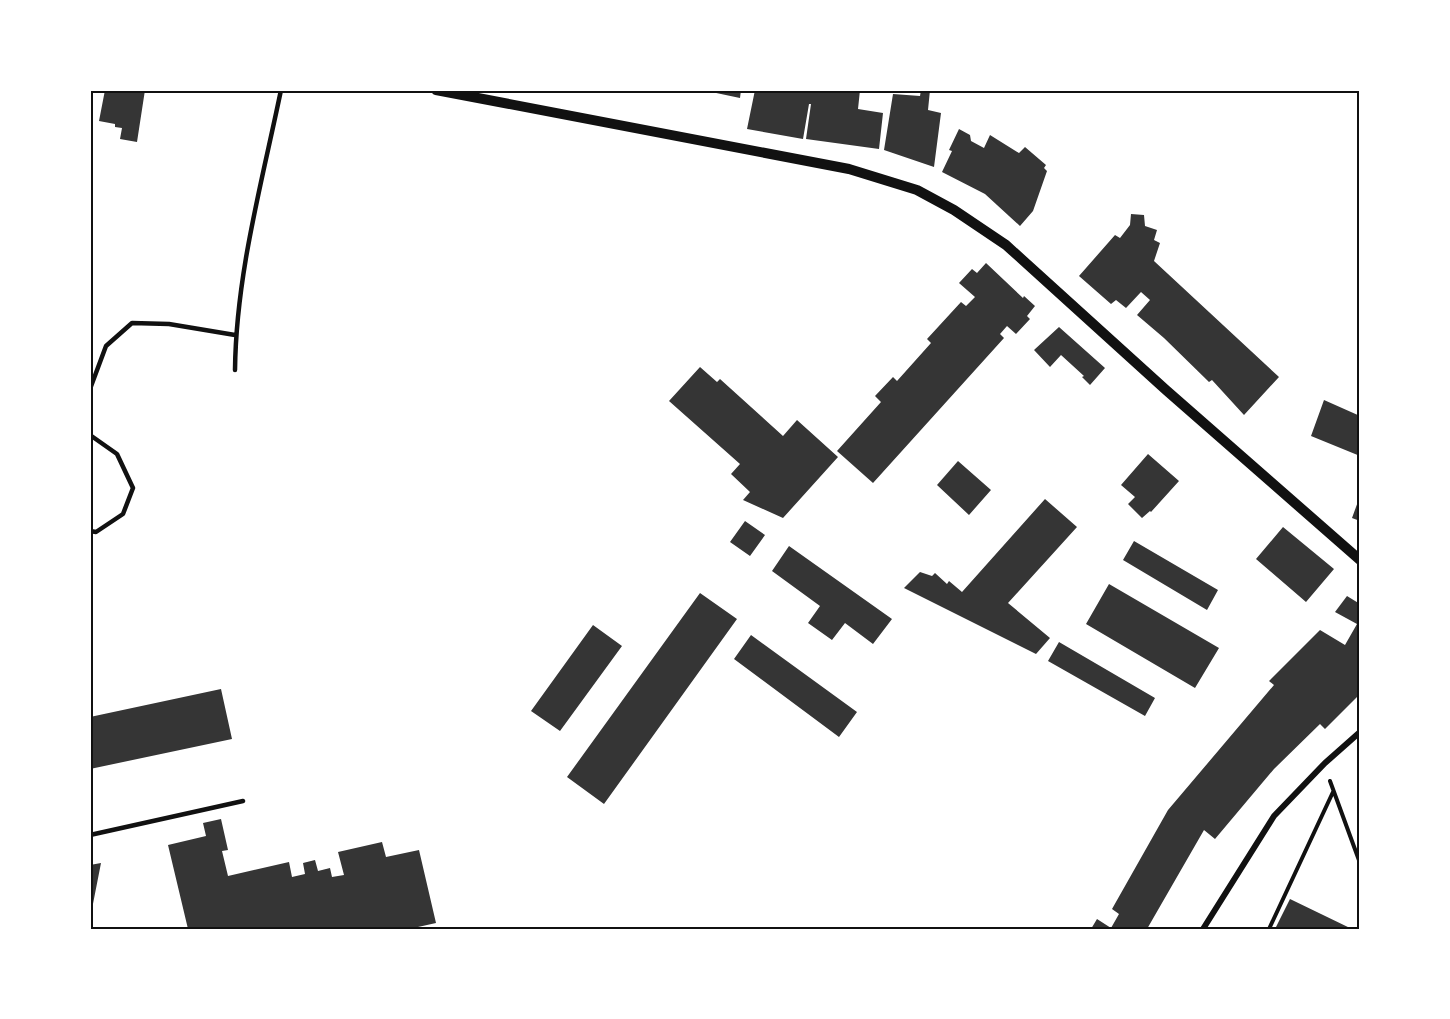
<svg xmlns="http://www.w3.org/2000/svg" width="1450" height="1019" font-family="Poppins,sans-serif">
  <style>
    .building { fill: #353535 }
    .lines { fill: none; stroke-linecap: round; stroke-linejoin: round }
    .path { stroke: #111; stroke-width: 4 }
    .service { stroke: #111; stroke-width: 4.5 }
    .minor { stroke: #111; stroke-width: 6 }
    .tertiary { stroke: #111; stroke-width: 10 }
    .neatline { fill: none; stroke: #111; stroke-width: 2 }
  </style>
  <rect width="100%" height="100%" fill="#fff"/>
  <path class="building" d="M105,90H145L137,142L120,139L122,128L115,127V124L99,121Z
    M702,90H741L740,98Z
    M755,90H836V92L847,93L848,90H860L858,109L883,113L879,149L806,139L811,104H809L803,139L747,129Z
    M921,90H930L928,110L941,113L934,167L884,150L893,94L920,96Z
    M959,129L970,135L971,141L984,148L990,135L1019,153L1025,147L1046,165L1044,168L1047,171L1033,211L1020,226L985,194L942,172L952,151L949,150Z
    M1131,214L1144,215L1145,226L1157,230L1154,240L1160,243L1154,261L1279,377L1244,415L1212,380L1209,382L1164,338L1137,315L1150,300L1141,292L1126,308L1116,300L1111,304L1079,276L1115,235L1120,238L1130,225Z
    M986,263L1023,298L1024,296L1035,306L1027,316L1030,319L1016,334L1007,326L1000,334L1004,338L873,483L837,451L881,402L875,396L893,377L897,381L931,343L927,339L961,302L966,306L975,297L959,283L972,269L977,273Z
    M1059,327L1105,368L1090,385L1082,377L1084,376L1061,355L1050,367L1034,350Z
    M700,367L717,382L720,379L783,436L797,420L838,457L783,518L743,500L750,492L731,474L740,464L669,401Z
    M1324,400L1360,416V456L1311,436Z
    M1148,454L1179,481L1151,512L1150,511L1142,518L1128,504L1135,497L1121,485Z
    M958,461L991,490L969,515L937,485Z
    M1360,496V521L1352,518Z
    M1045,499L1077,527L1008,603L1050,638L1036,654L904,588L920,572L932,576L935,573L947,584L949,581L962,592Z
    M745,521L765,535L750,556L730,542Z
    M1283,527L1334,569L1306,602L1256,559Z
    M1134,541L1218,590L1207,610L1123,560Z
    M789,546L892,619L873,644L845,623L832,640L808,623L820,606L772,571Z
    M1109,584L1219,648L1195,688L1086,624Z
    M700,593L737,619L604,804L567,777Z
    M1347,596L1360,604V694L1325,729L1320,724L1274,769L1215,839L1204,830L1147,929H1091L1097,919L1111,928L1119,914L1112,909L1168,810L1274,685L1269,681L1320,630L1345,645L1357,624L1335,612Z
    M593,625L622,646L560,731L531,711Z
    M751,635L857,712L839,737L734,659Z
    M1059,642L1155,698L1145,716L1048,661Z
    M221,689L232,739L90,769V717Z
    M221,819L228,850L222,851L228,876L289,862L292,877L305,874L303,863L315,860L318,871L330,868L332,877L344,875L338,852L382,842L386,857L419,850L436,923L409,929H188L168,845L206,836L203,823Z
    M101,863L91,914L90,913V865Z
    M1290,899L1352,929H1275Z"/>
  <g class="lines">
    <path class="path" d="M1330,781L1360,863
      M1269,929L1333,792"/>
    <path class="service" d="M235,370C236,275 262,182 281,90
      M90,389L106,346L132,323L169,324L235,335
      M90,435L117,454L133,488L123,514L96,532L90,531
      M90,835L243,801"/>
    <path class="minor" d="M1203,929L1274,816L1325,763L1360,732"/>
    <path class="tertiary" d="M436,90L849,169L917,190L954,210L1006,245L1166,390L1360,560"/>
  </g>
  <rect width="1450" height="1019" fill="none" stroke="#ffffff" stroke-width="183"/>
  <rect x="92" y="92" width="1266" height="836" class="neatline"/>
</svg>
